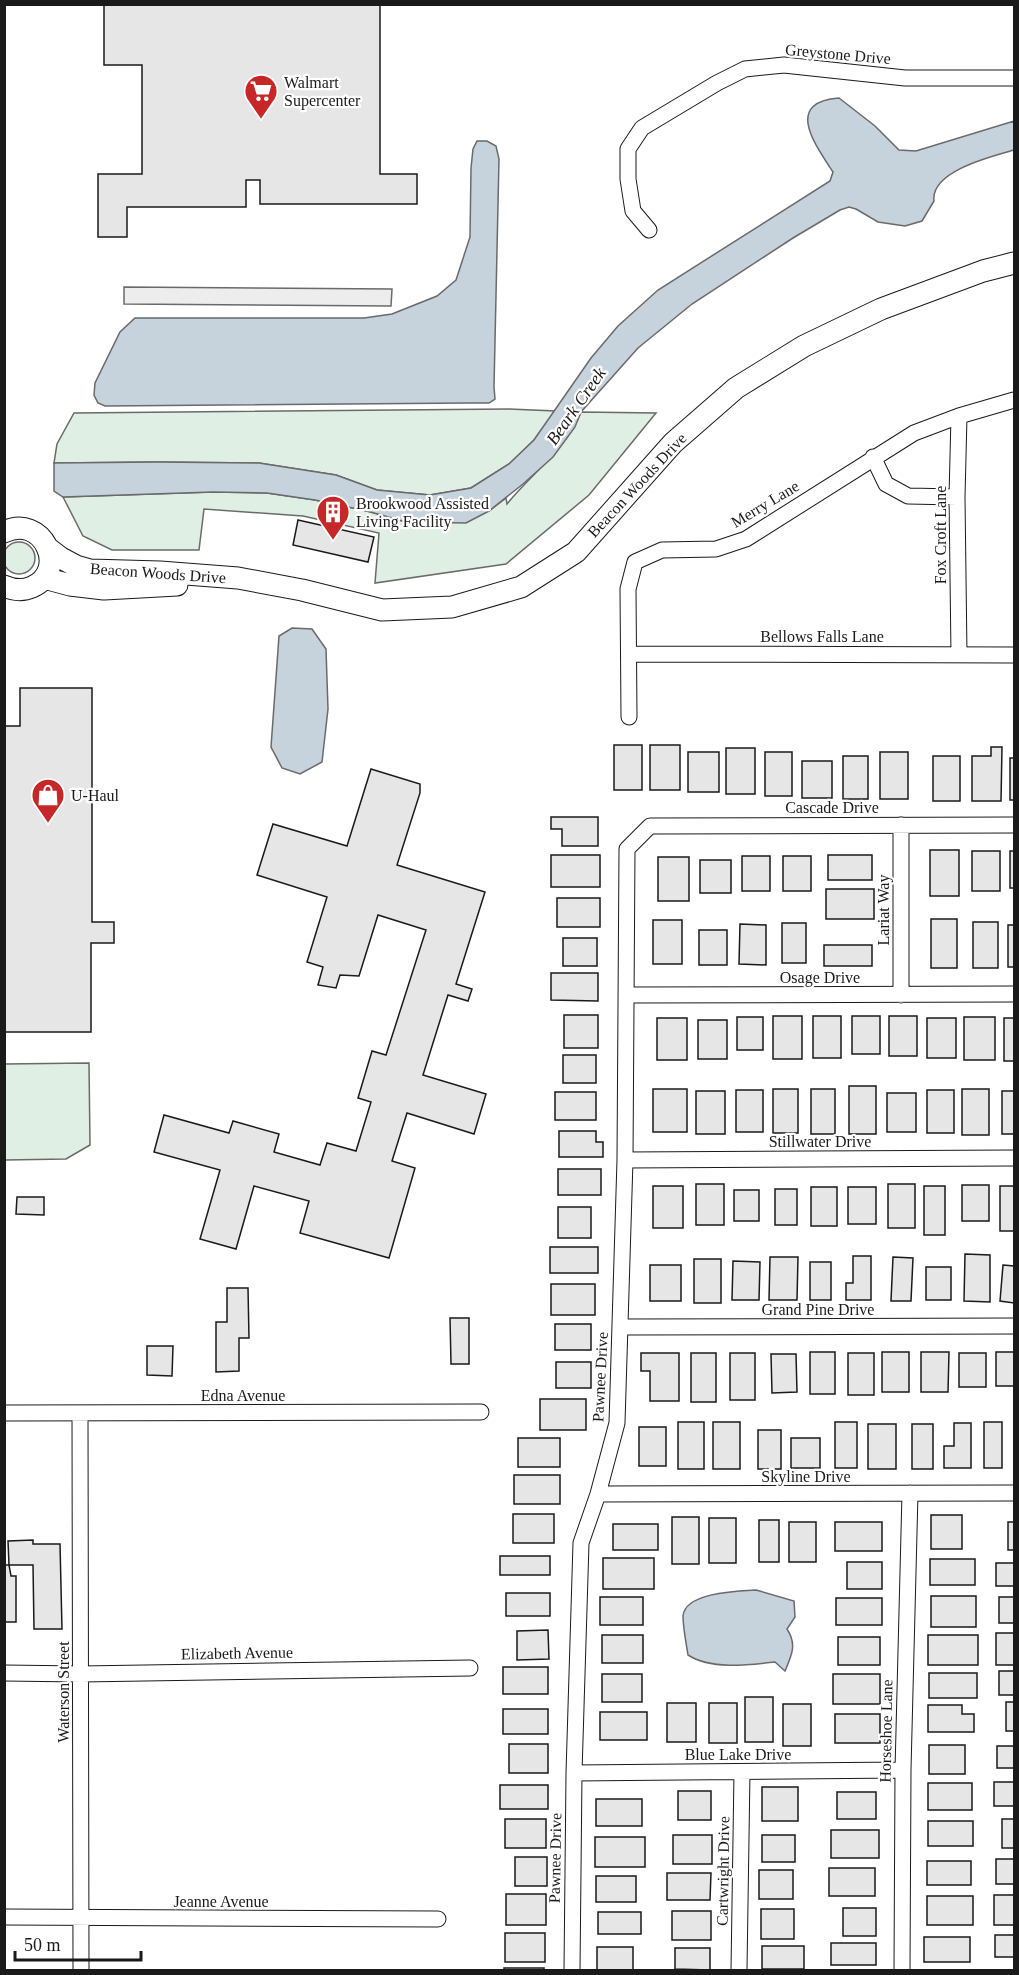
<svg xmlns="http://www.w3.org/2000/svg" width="1019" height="1975" font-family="Georgia,serif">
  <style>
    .green { fill: #e0efe3; stroke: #6a6a6a; stroke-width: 1.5 }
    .parking { fill: #ededed; stroke: #6a6a6a; stroke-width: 1.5 }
    .water { fill: #c6d2dc; stroke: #6a6a6a; stroke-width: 1.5 }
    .building { fill: #e6e6e6; stroke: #1a1a1a; stroke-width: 1.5 }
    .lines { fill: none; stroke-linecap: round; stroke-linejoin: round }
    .street-casing { stroke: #1a1a1a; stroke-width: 17 }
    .secondary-casing { stroke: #1a1a1a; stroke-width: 23 }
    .street { stroke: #fff; stroke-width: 15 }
    .secondary { stroke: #fff; stroke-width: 21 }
    .labels { text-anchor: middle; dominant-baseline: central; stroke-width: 4.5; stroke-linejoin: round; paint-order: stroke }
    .street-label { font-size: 16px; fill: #1a1a1a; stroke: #fff }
    .poi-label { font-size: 16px; fill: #1a1a1a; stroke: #fff; text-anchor: start }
    .water-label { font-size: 18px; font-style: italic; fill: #1a1a1a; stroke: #fff }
  </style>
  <rect width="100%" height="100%" fill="#fff"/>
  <path class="green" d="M509,409L555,411L534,440L509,464L471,488L430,495L377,490L336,475L259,463L157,462L54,463L57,444L74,413Z
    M581,412L656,413L589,495L506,564L375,583L379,533L303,516L204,509L199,550H112L83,536L63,497L213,492L267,493L315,500L367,511L406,522L489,511L506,498L507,504C532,473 566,450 581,412Z
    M3 558a16 16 0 1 1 32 0a16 16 0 1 1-32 0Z
    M89,1063L90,1145L66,1159L5,1160V1064Z"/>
  <path class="parking" d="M124,287L392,289L391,306L124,304Z"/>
  <path class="water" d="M839,98L875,126L899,150L916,151L1014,121V150C993,156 930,171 934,201L922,221L905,226L878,222L856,209L849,207L840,210L793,238L692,304L638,348L581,412L575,427L553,457L523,484L489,511L466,523L406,522L367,511L315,500L267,493L213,492L63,497L54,491V463L157,462L259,463L336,475L377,490L430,495L471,488L509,464L534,440L591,358L618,326L658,290L830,181L833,172C816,146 783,102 839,98Z
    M477,141H487L496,146L499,159L494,387L495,399L489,403H468L105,406L98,403L94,395L95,383L120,332L135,318H364L392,314L437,296L456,280L470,237L471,168L473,149Z
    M292,628L312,629L326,649L328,709L322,762L300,774L282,768L271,747L279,636Z
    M756,1590L794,1601L795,1617L787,1629C797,1644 792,1655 785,1671L775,1662C749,1665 711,1670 688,1655C686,1642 683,1628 683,1616C685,1592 739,1591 756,1590Z"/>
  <path class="building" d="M104,4H380V174H417V204H260V180H246V207H127V237H98V174H142V65H104Z
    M298,520L374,537L368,562L293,545Z
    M20,688H92V922H114V943H91V1032H4V726H20Z
    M614,745H642V790H614Z
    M650,745H680V790H650Z
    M991,747H1002L1001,801H972V756H991Z
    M726,748H755V794H726Z
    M688,752H719V792H688Z
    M765,752H792V796H765Z
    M880,752H908V799H880Z
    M843,756H868V799H843Z
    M933,756H960V801H933Z
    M1010,758H1014V800H1010Z
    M802,761H832V798H802Z
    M371,769L420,784V793L397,865L485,892L456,984L472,989L468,1001L448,995L423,1075L486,1094L474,1134L407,1113L392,1161L415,1168L389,1258L300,1233L309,1201L254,1186L236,1249L200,1239L220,1170L154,1152L164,1115L229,1133L233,1121L279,1134L274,1152L320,1165L327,1143L356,1151L371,1102L358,1098L372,1051L386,1055L426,930L378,915L359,976L340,975L336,988L318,985L323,967L307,962L327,897L257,875L273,824L347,846Z
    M551,817H598V846H562V829H551Z
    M930,850H959V896H930Z
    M972,851H1000V891H972Z
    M1010,851H1014V888H1010Z
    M551,855H600V887H551Z
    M828,855H872V880H828Z
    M742,856H770V891H742Z
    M783,856H811V891H783Z
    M658,857H689V901H658Z
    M700,860H731V893H700Z
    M826,889H874V919H826Z
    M557,898H600V927H557Z
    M931,919H957V968H931Z
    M653,920H682V964H653Z
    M973,922H998V968H973Z
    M782,923H806V963H782Z
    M740,924L766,925V965L739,964Z
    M1008,925H1014V967H1008Z
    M699,930H727V965H699Z
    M563,938H597V966H563Z
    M824,945H872V966H824Z
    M551,973H598V1001L551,1000Z
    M564,1015H598V1048H564Z
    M773,1016H802V1059H773Z
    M813,1016H841V1058H813Z
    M852,1016H880V1054H852Z
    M889,1016H917V1056H889Z
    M737,1017H763V1050H737Z
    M964,1017H995V1060H964Z
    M657,1018H687V1060H657Z
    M927,1018H956V1058H927Z
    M1004,1018H1014V1061H1004Z
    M698,1020H727V1059H698Z
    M563,1055H596V1083H563Z
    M849,1086H876V1134H849Z
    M653,1089H687V1132H653Z
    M773,1089H798V1133H773Z
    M811,1089H835V1134H811Z
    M962,1089H989V1135H962Z
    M736,1090H763V1132H736Z
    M927,1090H954V1133H927Z
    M696,1091H725V1134H696Z
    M1002,1091H1014V1134H1002Z
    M555,1092H596V1120H555Z
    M887,1093H916V1132H887Z
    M559,1131H596V1142H603V1157H559Z
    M558,1169H601V1195H558Z
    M696,1184H724V1225H696Z
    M888,1184H915V1228H888Z
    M962,1185H989V1221H962Z
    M653,1186H683V1228H653Z
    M924,1186H945V1235H924Z
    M1000,1186H1014V1231H1000Z
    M811,1187H837V1226H811Z
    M848,1187H876V1224H848Z
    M775,1189H797V1225H775Z
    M734,1190H759V1221H734Z
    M17,1197H44V1215L16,1214Z
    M558,1207H591V1238H558Z
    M550,1247H598V1273H550Z
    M965,1254L990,1255V1302L964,1301Z
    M853,1256H871V1300H846V1283H853Z
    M770,1257H798L797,1300H769Z
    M893,1257L913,1258L911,1301H891Z
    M694,1259H721V1303H694Z
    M733,1261L760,1262L759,1300H732Z
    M810,1262H831V1300H810Z
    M650,1265H681V1301H650Z
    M1003,1265L1014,1266V1303L1000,1301Z
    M926,1267H951V1300H926Z
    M551,1284H595V1315H551Z
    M227,1288H248L249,1338H239V1371L216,1372V1322H227Z
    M450,1318H469V1364H451Z
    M555,1324H591V1350H555Z
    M147,1346H173L172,1376L147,1375Z
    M810,1352H835V1394H810Z
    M882,1352H909V1392H882Z
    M921,1352H949L948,1392H921Z
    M996,1352H1014V1386H996Z
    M641,1353H679V1401H650V1371H641Z
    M691,1353H716V1402H691Z
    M730,1353H755V1400H730Z
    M848,1353H874V1395H848Z
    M959,1353H986V1387H959Z
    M771,1354H796L797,1392L772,1393Z
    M556,1362H591V1388H556Z
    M540,1399H586V1430H540Z
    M678,1422H704V1469H678Z
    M713,1422H740V1469H713Z
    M835,1422H857V1468H835Z
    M984,1422H1002V1468H984Z
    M954,1423H971V1468H944V1446H954Z
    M868,1424H896V1469H868Z
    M912,1424H933V1469H912Z
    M639,1427H666V1466H639Z
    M758,1430H781V1469H758Z
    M518,1438H560V1467H518Z
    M791,1438H820V1468H791Z
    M514,1475H560V1504H514Z
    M513,1514H554V1543H513Z
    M931,1515H962V1549H931Z
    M672,1517H699V1564H672Z
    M709,1518H736V1563H709Z
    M759,1520H779V1562H759Z
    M789,1522H816V1562H789Z
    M835,1522H882V1551H835Z
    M1008,1522H1014V1550H1008Z
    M613,1524H658V1550H613Z
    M33,1540V1544H60L62,1629H34L33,1565H9L8,1541Z
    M500,1556H550V1575H500Z
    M603,1558H654V1589H603Z
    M930,1559H975V1585H930Z
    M847,1562H882V1589H847Z
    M996,1563H1014V1586H996Z
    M4,1565H9L11,1576H16V1622H4Z
    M506,1593H550V1616H506Z
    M931,1596H976V1627H931Z
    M600,1597H643V1625H600Z
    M999,1597H1014V1623H999Z
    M836,1598H882V1625H836Z
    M548,1630L549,1659L517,1660V1631Z
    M996,1633H1014V1665H996Z
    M602,1635H643V1663H602Z
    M928,1635H978V1665H928Z
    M838,1637H880V1665H838Z
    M503,1667H548V1694H503Z
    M999,1671H1014V1695H999Z
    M929,1673H977V1698H929Z
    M602,1674H642V1702H602Z
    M833,1674H880V1704H833Z
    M745,1697H773V1742H745Z
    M1006,1702H1014V1731H1006Z
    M667,1703H696V1742H667Z
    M709,1703H737V1743H709Z
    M783,1704H811V1746H783Z
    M928,1705H962V1714H974V1732H928Z
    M503,1709H548V1734H503Z
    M600,1712H647V1740H600Z
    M835,1714H880V1743H835Z
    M509,1744H548V1773H509Z
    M929,1745H965V1774H929Z
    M997,1746H1014V1768H997Z
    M994,1782H1014V1806H994Z
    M928,1783H972V1810H928Z
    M500,1785H548V1809H500Z
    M762,1787H798V1821H762Z
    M678,1791H711V1820H678Z
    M837,1792H876V1819H837Z
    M596,1799H642V1826H596Z
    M505,1819H546V1848H505Z
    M1002,1819H1014V1848H1002Z
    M928,1821H973V1846H928Z
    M831,1830H879V1858H831Z
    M673,1835H712V1864H673Z
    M762,1835H795V1862H762Z
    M595,1837H645V1867H595Z
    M515,1857H547V1886H515Z
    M996,1859H1014V1884H996Z
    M927,1861H971V1885H927Z
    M829,1868H875V1896H829Z
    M759,1870H793V1899H759Z
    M667,1873H711L710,1900H667Z
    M596,1876H636V1902H596Z
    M506,1894H546V1925H506Z
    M994,1895H1014V1925H994Z
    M927,1896H973V1925H927Z
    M843,1908H876V1936H843Z
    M761,1909H794V1939H761Z
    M672,1911H711V1940H672Z
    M598,1912H641V1934H598Z
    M505,1933H545V1962H505Z
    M995,1935H1014V1957H995Z
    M924,1937H970V1962H924Z
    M831,1943H876V1965H831Z
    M762,1946H804V1969H762Z
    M597,1947H633V1970H597Z
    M675,1948H710V1970L675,1969Z
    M504,1968H544V1970H504Z"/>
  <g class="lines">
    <g class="street-casing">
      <path id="street" d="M649,230L633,211L628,179V149L642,128L717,83L745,69L784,65L905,78H1014
        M959,416L957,497L959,655
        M873,457L886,484L908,496L957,497
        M629,654L1014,655
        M629,717L628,589L635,562L662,550L716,549L746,539L914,433L959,416L1014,400
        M901,825V995
        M626,995L1014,994
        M625,1160L1014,1158
        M621,1327L1014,1326
        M4,1413L481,1412
        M80,1413L81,1970
        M598,1494L1014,1493
        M4,1673L81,1674L470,1668
        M574,1773L903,1770
        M4,1917L438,1919
        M572,1970L574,1773L581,1543L598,1494L617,1423L625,1160L627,849L650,826L1014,825
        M739,1970L742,1772
        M902,1970L903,1770L910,1493"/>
    </g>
    <g class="secondary-casing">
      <path id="secondary" d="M4,532C42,513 70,570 32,587C23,591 13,590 4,586
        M48,548L61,558L76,566L90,570L160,572L238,578L302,590L382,610L452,607L521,587L576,552L673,443L736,388L804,346L881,309L983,271L1014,263
        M44,578L70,585L104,589L177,585"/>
    </g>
    <use href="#street" class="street"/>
    <use href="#secondary" class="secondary"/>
  </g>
  <defs>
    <g id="supermarket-pin" transform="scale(1.725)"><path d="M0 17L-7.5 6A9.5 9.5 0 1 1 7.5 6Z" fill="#c62828" stroke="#fff"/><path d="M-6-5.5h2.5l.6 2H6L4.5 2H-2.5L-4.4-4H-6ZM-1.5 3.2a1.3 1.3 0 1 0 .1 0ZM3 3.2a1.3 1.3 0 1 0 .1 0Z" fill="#fff"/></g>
    <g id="building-pin" transform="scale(1.725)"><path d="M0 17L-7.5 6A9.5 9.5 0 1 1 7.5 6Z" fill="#c62828" stroke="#fff"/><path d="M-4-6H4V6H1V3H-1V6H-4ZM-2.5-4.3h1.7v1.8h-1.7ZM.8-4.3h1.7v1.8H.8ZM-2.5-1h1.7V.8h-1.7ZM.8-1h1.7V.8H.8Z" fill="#fff"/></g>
    <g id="shop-pin" transform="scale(1.725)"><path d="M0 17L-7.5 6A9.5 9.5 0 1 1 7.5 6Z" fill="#c62828" stroke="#fff"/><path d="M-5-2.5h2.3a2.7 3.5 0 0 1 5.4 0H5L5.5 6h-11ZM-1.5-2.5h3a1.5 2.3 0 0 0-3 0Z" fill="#fff"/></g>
  </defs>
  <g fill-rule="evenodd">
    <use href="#supermarket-pin" x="261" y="91"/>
    <use href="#building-pin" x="333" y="512"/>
    <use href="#shop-pin" x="48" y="795"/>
  </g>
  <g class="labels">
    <g class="street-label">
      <text transform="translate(838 54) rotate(5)">Greystone Drive</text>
      <text transform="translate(637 485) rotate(-47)">Beacon Woods Drive</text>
      <text transform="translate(765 504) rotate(-31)">Merry Lane</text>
      <text transform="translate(940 535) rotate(-90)">Fox Croft Lane</text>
      <text transform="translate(158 573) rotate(4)">Beacon Woods Drive</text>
      <text x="822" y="636">Bellows Falls Lane</text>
      <text x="832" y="807">Cascade Drive</text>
      <text transform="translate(883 910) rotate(-90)">Lariat Way</text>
      <text x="820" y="977">Osage Drive</text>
      <text x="820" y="1141">Stillwater Drive</text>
      <text x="818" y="1309">Grand Pine Drive</text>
      <text transform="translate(600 1377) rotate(-87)">Pawnee Drive</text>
      <text x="243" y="1395">Edna Avenue</text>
      <text x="806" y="1476">Skyline Drive</text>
      <text transform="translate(237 1653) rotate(-1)">Elizabeth Avenue</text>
      <text transform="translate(63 1692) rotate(-90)">Waterson Street</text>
      <text transform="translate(886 1731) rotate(-89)">Horseshoe Lane</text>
      <text x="738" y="1754">Blue Lake Drive</text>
      <text transform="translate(555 1858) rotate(-89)">Pawnee Drive</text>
      <text transform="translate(723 1871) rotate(-89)">Cartwright Drive</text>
      <text x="221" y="1901">Jeanne Avenue</text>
    </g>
    <g class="poi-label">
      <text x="284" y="82">Walmart<tspan x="284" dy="18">Supercenter</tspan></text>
      <text x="356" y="503">Brookwood Assisted<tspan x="356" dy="18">Living Facility</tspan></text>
      <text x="71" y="795">U-Haul</text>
    </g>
    <g class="water-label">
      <text transform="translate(576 406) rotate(-55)">Beark Creek</text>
    </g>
  </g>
  <rect width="1019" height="1975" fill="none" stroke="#1a1a1a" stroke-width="12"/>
  <path d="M15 1951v9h126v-9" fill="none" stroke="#1a1a1a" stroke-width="3"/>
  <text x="24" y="1951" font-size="18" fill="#1a1a1a" stroke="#ffffff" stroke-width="4.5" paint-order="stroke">50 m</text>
</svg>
